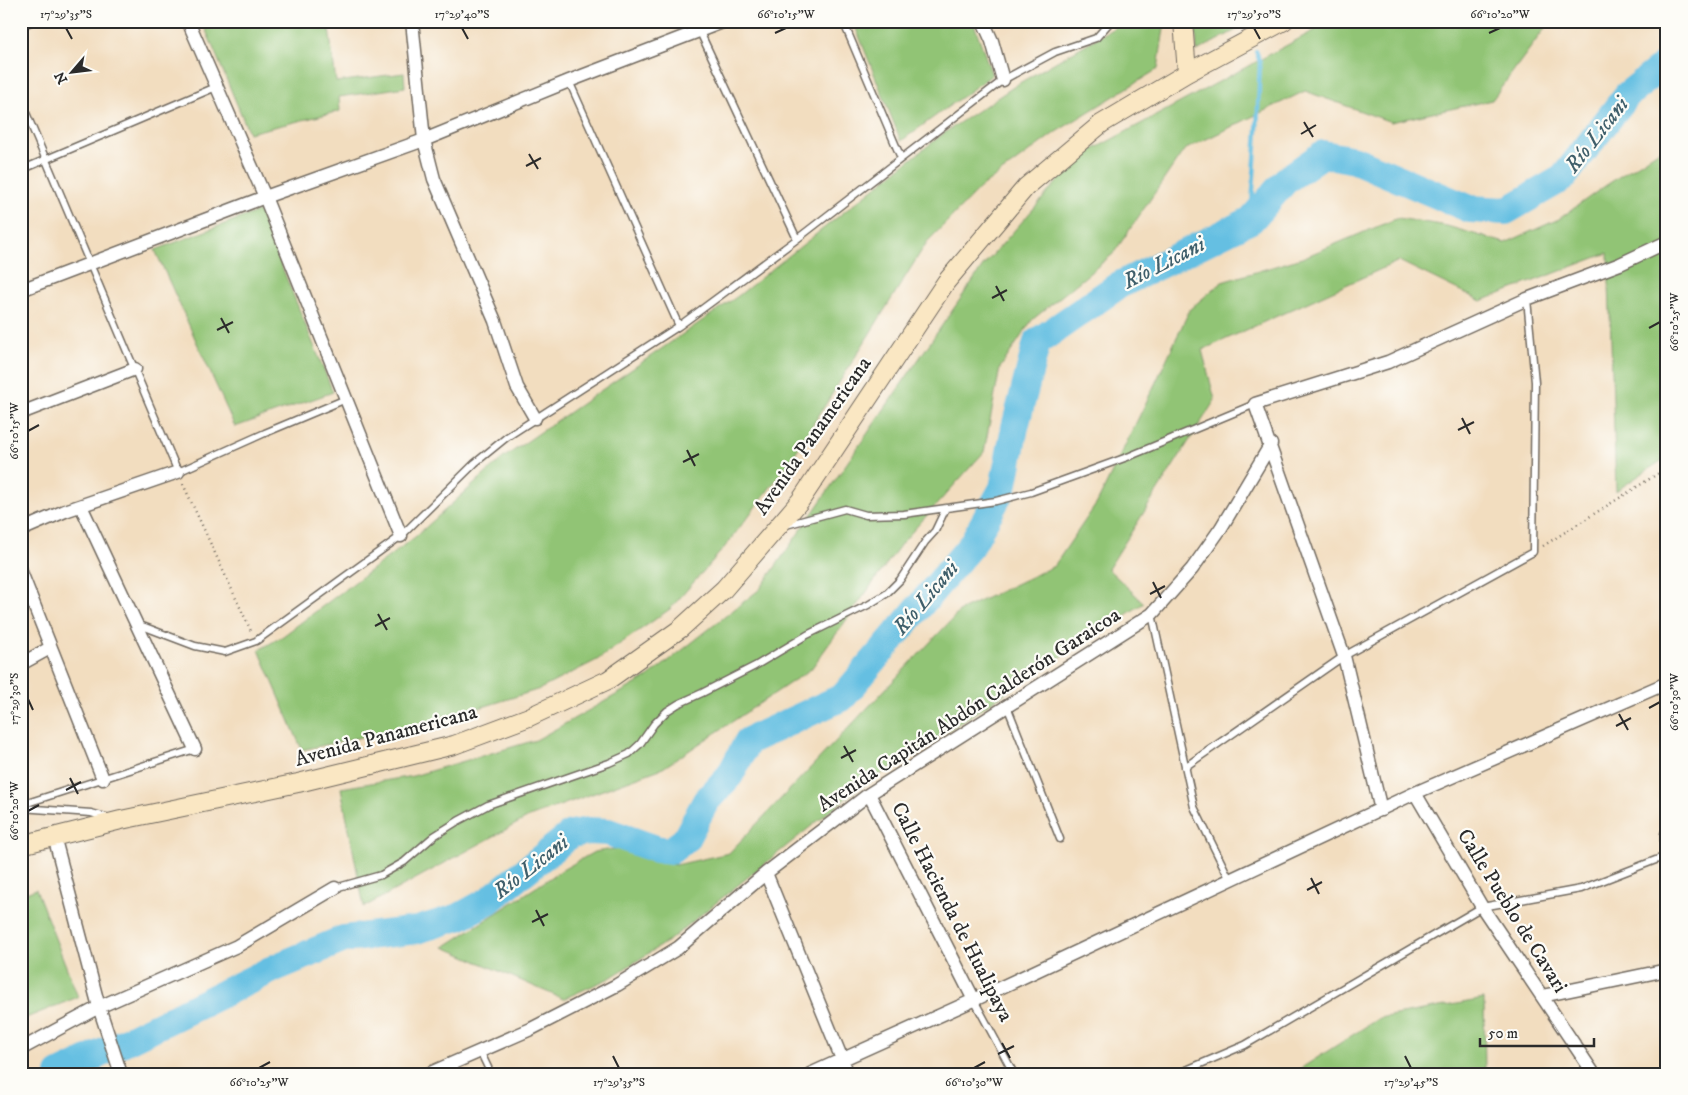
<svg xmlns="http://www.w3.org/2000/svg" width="1688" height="1095" font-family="'IM FELL DW Pica',serif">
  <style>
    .green { fill: #91c475; stroke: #5e7850 }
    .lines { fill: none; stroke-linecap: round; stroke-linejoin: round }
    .stream { stroke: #65bfe2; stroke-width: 4.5 }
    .river { stroke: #65bfe2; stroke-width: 28 }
    .lane-casing { stroke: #71695f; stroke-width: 9 }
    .street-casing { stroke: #71695f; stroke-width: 15 }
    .secondary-casing { stroke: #71695f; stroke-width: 20 }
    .path { stroke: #71695f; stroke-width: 2.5; stroke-dasharray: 1 4; stroke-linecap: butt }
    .lane { stroke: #fff; stroke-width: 6 }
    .street { stroke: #fff; stroke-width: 12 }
    .secondary { stroke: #fae7c3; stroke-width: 18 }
    .ticks { fill: none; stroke: #2b2b2b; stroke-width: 2 }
    .labels { text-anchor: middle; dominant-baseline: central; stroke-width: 4.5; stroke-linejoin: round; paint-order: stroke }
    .street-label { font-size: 21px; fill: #2b2b2b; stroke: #fdfcf7 }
    .water-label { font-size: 22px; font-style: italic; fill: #3f5f6b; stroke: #fdfcf7 }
    .neatline { fill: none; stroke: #2b2b2b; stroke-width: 2 }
    .ticks-label { font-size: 12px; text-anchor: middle; fill: #2b2b2b }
  </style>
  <rect width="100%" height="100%" fill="#fdfcf7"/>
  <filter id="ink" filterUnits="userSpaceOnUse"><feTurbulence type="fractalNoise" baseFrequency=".02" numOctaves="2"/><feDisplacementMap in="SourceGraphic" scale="10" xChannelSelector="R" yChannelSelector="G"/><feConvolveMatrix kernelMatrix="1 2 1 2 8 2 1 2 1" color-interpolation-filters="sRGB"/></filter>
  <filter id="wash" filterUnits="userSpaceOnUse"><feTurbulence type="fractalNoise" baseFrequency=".0096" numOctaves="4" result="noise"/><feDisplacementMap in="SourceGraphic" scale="20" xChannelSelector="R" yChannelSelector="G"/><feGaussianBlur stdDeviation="1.12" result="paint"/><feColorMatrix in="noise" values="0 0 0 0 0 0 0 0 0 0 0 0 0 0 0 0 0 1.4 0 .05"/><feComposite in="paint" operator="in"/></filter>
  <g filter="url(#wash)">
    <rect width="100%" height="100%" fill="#f2ddbf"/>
    <path class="green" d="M202,21H328L336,82L404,73L405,87L339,97L340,111L249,133Z
      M853,21H973L992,75L901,141Z
      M1126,21H1165L1158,69L1056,132L980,188L927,242L789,463L724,548L670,609L597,660L540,689L444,719L302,750L259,650L283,636L415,537L503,458L738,296L944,133L1021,82Z
      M1195,21H1253L1197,51Z
      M1332,21H1551L1548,24L1492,100L1391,122L1305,91L1184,150L1113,254L1032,320L1000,368L984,452L901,544L811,669L663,768L529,817L364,907L341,788L413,776L536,740L648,677L760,589L983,266L1079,157Z
      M1667,145V457L1616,491L1608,253L1481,301L1399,261L1202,350L1215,400L1108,569L1144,603L855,791L671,939L610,978L563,999L444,947L564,869L594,852L620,848L676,865L729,853L961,610L1054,566L1097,503L1155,384L1190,309L1222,282L1302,258L1398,218L1447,226L1505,243L1559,219L1602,188Z
      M259,211L333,392L235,427L155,250Z
      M36,889L78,997L21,1020V895Z
      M1484,999L1485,1074H1292L1379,1018Z"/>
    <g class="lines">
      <path class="stream" d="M1248,21L1249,25
        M1251,220L1257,130L1260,62L1256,51"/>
      <path class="river" d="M59,1074L277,967L344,939L417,930L459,917L488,901L571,834L589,831L608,832L656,849L670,851L685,840L706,801L730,775L748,741L843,697L972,544L1003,488L1015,427L1037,342L1119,285L1251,220L1286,180L1323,154L1355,160L1470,209L1506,211L1563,178L1627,95L1667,63"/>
    </g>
  </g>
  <g filter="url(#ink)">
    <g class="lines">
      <g class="lane-casing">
        <path id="lane" d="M843,21L901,158
          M21,26L33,21
          M700,32L797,239
          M569,81L679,326
          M21,101L178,472L265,433L346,399
          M21,170L216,87
          M786,525L845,509L866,515L904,514L996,501L1031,492L1130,456L1255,404
          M1152,614L1194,807L1230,880
          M137,624L195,646L225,652L256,641L401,536L475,463L507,437L679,326L797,239L1003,80L1055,52L1096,38L1111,21
          M1007,706L1060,839
          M1185,767L1344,656L1533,552L1535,382L1527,299
          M21,805L195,749
          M21,808L91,813L110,818
          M335,888L381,875L404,862L434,836L458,821L488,805L609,763L629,754L640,744L654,724L667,711L678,704L702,693L755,666L807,635L868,605L886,594L900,580L925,542L935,531L946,508
          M974,1000L1014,1074
          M480,1051L491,1074
          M1177,1074L1245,1045L1482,907L1581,889L1666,856"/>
      </g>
      <g class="street-casing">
        <path id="street" d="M188,21L265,197L401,536
          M412,21L424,140L434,179L495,321L517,387L535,418
          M983,21L992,41L1003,80
          M21,290L265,197L424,140L569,81L725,21
          M21,413L135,369
          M81,506L195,749
          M21,530L65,511L178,472
          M21,572L103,779
          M21,664L50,648
          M1415,793L1482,907L1594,1074
          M869,794L974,1000
          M1381,810L1344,656L1255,404L1388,362L1527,299L1620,264L1667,242
          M1667,834V859
          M54,836L99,1007L121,1074
          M766,873L848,1074
          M1542,996L1667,970
          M21,1049L99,1007L237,946L335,888
          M428,1074L531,1029L617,985L678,948L766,873L869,794L1152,614L1192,569L1221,528L1271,444
          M810,1074L974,1000L1415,793L1667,683"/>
      </g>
      <g class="secondary-casing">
        <path id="secondary" d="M1183,21L1187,73
          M21,845L121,820L298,783L454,745L529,717L608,680L680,629L724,589L800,501L946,282L1026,187L1101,124L1187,73L1284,21"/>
      </g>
      <path class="path" d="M183,484L251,631
        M1543,546L1667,468"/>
      <use href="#lane" class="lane"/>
      <use href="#street" class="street"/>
      <use href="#secondary" class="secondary"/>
    </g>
  </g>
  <path class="ticks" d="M66,28L72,39M462,28L468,39M1254,28L1260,39M775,33L786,28M1489,33L1500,28M1304,122L1313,137M1301,134L1316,125M529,154L538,169M526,166L541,158M996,286L1004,301M992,298L1007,290M221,318L229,333M1649,328L1660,322M217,330L233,322M1462,418L1470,434M1458,430L1474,422M28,431L39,425M687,450L695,466M683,462L699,454M1153,582L1161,598M1150,594L1165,586M378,614L387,630M375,626L390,618M28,699L33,710M1649,708L1660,702M1619,714L1628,730M1616,726L1631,718M844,746L853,762M841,758L856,750M70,778L78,794M66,790L81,782M28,811L39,805M1311,878L1319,894M1307,890L1322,882M536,910L544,926M532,922L548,914M1002,1043L1010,1058M998,1054L1014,1046M613,1056L619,1068M1405,1056L1411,1068M259,1068L270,1062M974,1068L985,1062"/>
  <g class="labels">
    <g class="street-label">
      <text transform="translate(813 436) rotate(-55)">Avenida Panamericana</text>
      <text transform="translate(969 710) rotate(-33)">Avenida Capitán Abdón Calderón Garaicoa</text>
      <text transform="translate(386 736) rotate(-15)">Avenida Panamericana</text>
      <text transform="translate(1512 911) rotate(58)">Calle Pueblo de Cavari</text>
      <text transform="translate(952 912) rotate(63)">Calle Hacienda de Hualipaya</text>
    </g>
    <g class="water-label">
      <text transform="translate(1597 135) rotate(-52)">Río Licani</text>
      <text transform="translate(1164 263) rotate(-27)">Río Licani</text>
      <text transform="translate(926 598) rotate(-50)">Río Licani</text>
      <text transform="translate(531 867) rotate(-38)">Río Licani</text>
    </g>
  </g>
  <rect width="1688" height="1095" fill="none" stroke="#fdfcf7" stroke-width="55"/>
  <g transform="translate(72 72) rotate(242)" stroke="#fdfcf7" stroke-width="4" paint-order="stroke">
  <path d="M0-4L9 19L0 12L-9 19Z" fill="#2b2b2b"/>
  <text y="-8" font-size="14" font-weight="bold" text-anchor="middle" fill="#2b2b2b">N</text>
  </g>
  <path d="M1480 1038v8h114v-8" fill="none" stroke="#2b2b2b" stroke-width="2.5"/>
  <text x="1488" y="1038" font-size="15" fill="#2b2b2b" stroke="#fdfcf7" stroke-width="4" paint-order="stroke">50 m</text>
  <rect x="28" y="28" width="1632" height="1040" class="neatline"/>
  <g class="ticks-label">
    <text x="66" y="18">17°29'35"S</text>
    <text x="462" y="18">17°29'40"S</text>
    <text x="786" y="18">66°10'15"W</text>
    <text x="1254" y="18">17°29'50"S</text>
    <text x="1500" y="18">66°10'20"W</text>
    <text transform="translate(1674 322) rotate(-90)" y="4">66°10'25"W</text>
    <text transform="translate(14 431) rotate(-90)" y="4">66°10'15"W</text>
    <text transform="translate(14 699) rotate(-90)" y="4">17°29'30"S</text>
    <text transform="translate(1674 702) rotate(-90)" y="4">66°10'30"W</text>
    <text transform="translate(14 811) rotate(-90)" y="4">66°10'20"W</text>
    <text x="259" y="1086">66°10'25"W</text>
    <text x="619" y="1086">17°29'35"S</text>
    <text x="974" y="1086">66°10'30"W</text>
    <text x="1411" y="1086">17°29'45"S</text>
  </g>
</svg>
